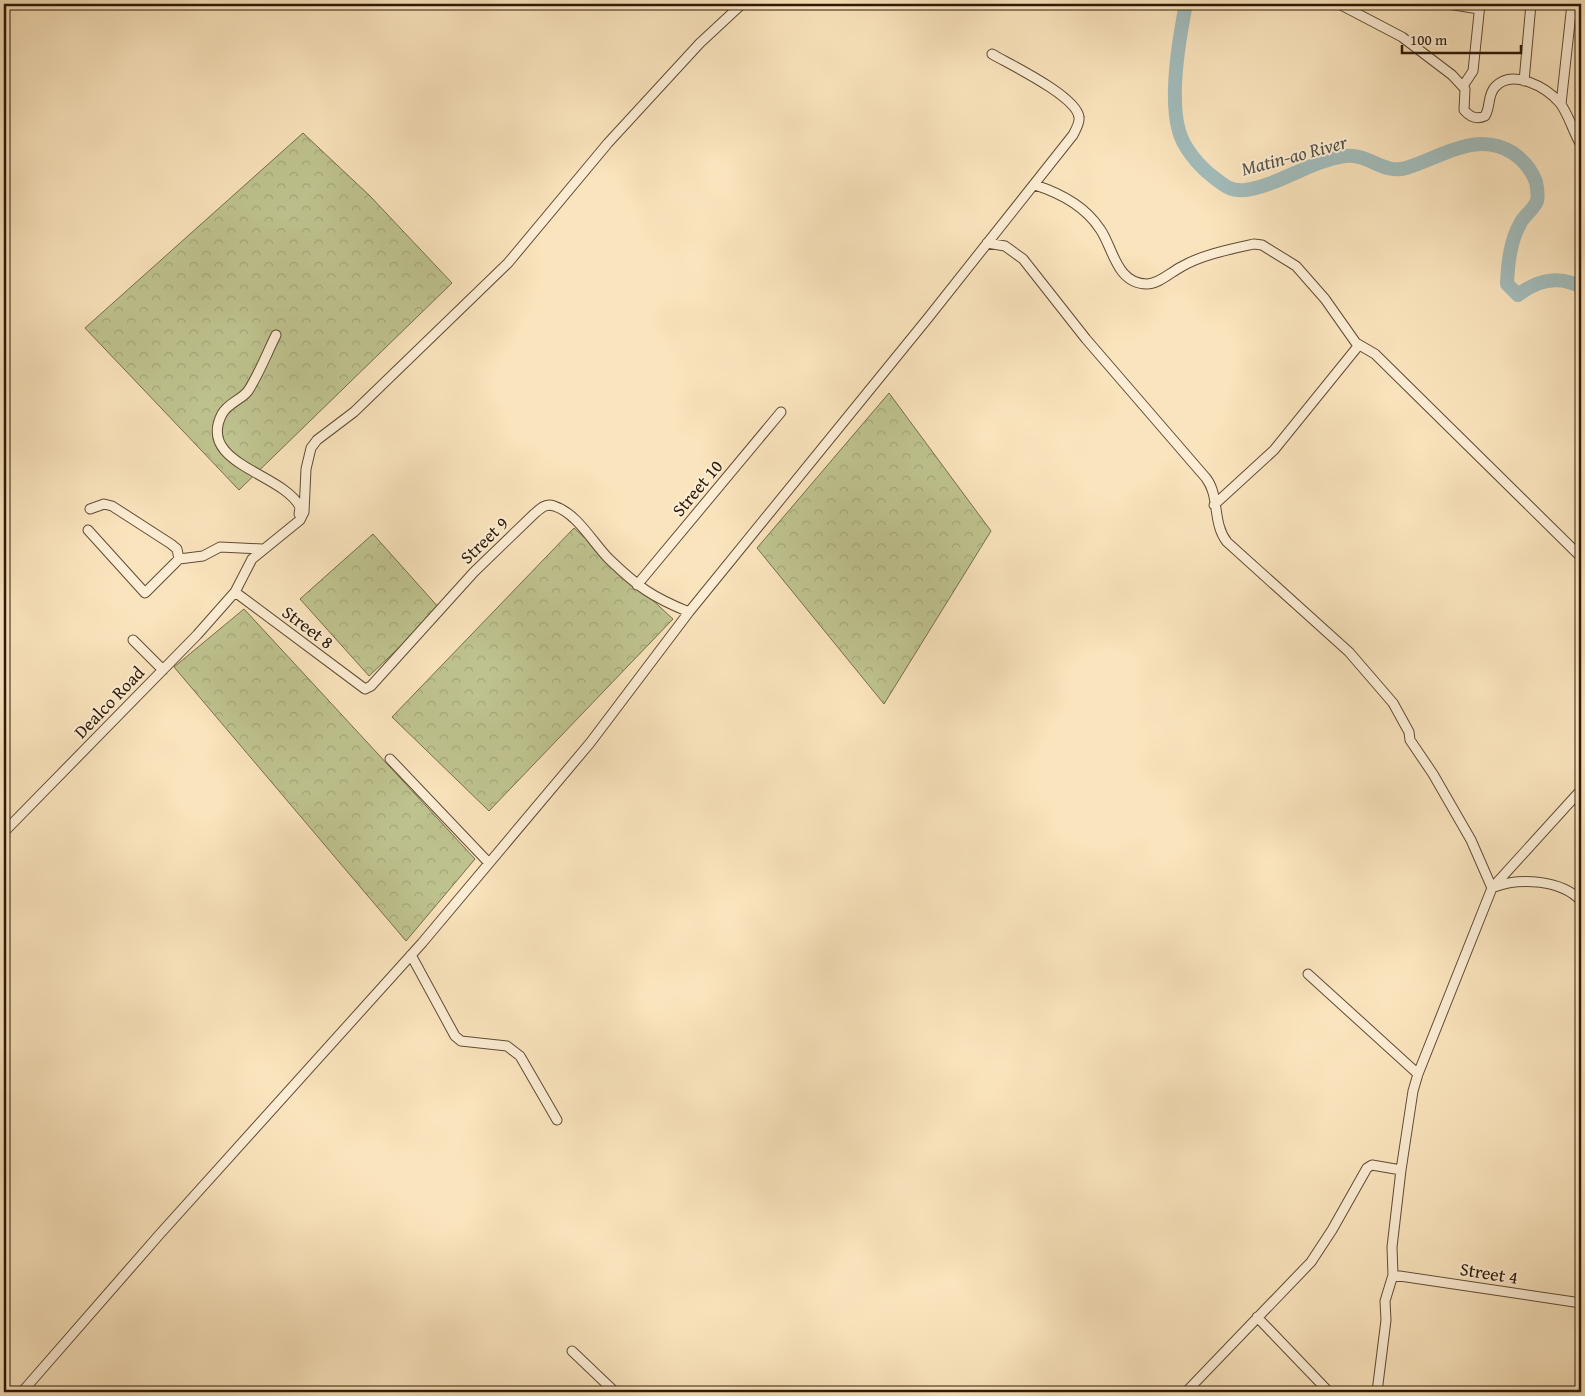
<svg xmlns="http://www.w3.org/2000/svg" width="1585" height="1396" font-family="'Gentium Book Plus',serif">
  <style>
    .forest { fill: url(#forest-crowns); stroke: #766e4c }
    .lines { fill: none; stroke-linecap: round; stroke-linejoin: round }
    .river { stroke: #a2bcbb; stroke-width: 14 }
    .minor-casing { stroke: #604c34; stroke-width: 11 }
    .minor { stroke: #fcedd4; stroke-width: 9 }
    .labels { text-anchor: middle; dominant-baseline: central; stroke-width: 4; stroke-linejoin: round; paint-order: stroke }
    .street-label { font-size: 18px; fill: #2d1907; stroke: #fcedd4 }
    .water-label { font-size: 19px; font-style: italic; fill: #565246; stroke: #fcedd4 }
  </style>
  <defs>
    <pattern id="forest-crowns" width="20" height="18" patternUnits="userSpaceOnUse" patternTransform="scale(1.25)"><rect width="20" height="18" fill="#bfc490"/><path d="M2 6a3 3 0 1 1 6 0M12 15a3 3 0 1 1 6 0" fill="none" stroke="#a4a87b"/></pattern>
  </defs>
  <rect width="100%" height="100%" fill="#fae4bd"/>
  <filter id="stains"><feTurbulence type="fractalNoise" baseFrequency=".004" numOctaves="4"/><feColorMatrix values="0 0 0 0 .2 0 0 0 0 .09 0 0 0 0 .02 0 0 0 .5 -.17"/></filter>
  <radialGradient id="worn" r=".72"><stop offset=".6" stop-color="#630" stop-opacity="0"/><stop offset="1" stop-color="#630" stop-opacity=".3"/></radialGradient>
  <path class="forest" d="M303,133L370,196L452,283L239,490L85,328Z
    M889,393L991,531L884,704L757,548Z
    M574,528L673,619L489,811L392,717Z
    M373,534L440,609L369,676L300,599Z
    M244,609L475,859L406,941L174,667Z"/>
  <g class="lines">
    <path class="river" d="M1186,4C1179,39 1169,97 1179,131C1183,147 1199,166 1212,176C1222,184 1231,192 1245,190C1280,185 1310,161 1345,156C1368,153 1384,175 1406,168C1442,157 1477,130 1513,153C1523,160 1532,171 1536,182C1537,187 1538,197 1537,201C1534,209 1525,215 1521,222C1510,241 1508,263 1507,284L1518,295C1537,280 1559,275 1581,287"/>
    <g class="minor-casing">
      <path id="minor" d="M1339,4L1402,37L1452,75L1465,89L1464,110C1470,117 1476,120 1485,116C1491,106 1487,96 1495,87C1512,68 1546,87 1560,103C1569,115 1573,132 1581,145
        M1448,4L1479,9
        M1524,81L1531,4
        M1463,86L1473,71L1480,4
        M1561,104L1572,4
        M1035,185C1060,193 1085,206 1100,229C1113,247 1116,284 1147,284C1159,284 1171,272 1181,267C1201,255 1231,249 1254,244L1262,245L1296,266L1325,299L1356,343L1375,354L1581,557
        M987,243L1005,246L1023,259L1086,339L1206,478C1220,496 1212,523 1227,542L1349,652L1393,703L1409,732L1410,740L1433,774L1471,840L1492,888
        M276,335C267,353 259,374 248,391C241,400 228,403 222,414C196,464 283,473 300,507L299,514
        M1214,505L1274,450L1359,345
        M90,509L104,504L112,506L171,544L177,549L179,559
        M88,530L145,593L179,559L203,556L220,547L262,549L261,551
        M637,585L781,412
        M235,592L365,689L371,686L474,572L534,514C541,508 546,503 554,506C577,513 593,543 609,559C638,587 652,597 689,612
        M133,640L163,670
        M390,759L489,863
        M4,832L197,635L235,592L252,559L300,520L304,512L306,469L311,448L317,440L354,412L508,263L608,143L700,43L742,4
        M1494,887C1520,877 1562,880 1581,901
        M411,955L455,1036L461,1041L507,1046L520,1056L557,1120
        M1308,974L1418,1074
        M1393,1275L1581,1303
        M1257,1317L1329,1392
        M572,1351L615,1392
        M22,1392L159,1235L422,943L590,743L689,612L928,318L1073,135C1076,129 1080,123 1079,117C1076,96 1011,65 992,54
        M1186,1392L1311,1262L1332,1230L1367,1168L1372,1165L1401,1170
        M1377,1392L1386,1320L1385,1301L1393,1275L1392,1247L1401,1170L1413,1091L1418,1074L1492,888L1581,790"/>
    </g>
    <use href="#minor" class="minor"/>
  </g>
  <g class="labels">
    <g class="street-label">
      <text transform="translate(697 488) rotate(-50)">Street 10</text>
      <text transform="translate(484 540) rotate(-44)">Street 9</text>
      <text transform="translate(308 627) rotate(37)">Street 8</text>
      <text transform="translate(109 702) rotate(-46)">Dealco Road</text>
      <text transform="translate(1489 1273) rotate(9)">Street 4</text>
    </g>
    <g class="water-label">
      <text transform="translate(1294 155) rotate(-15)">Matin-ao River</text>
    </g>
  </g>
  <rect width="1585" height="1396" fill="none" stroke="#fae4bd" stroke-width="20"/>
  <rect x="5" y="5" width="1575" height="1386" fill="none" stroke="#2d1907" stroke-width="2.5"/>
  <rect x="10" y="10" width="1565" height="1376" fill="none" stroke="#2d1907"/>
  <path d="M1402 45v8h119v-8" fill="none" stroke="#2d1907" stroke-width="2.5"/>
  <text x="1410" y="45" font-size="15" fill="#2d1907" stroke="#fcedd4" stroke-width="4" paint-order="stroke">100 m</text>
  <rect width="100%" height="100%" filter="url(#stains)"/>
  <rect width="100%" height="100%" fill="url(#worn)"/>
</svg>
